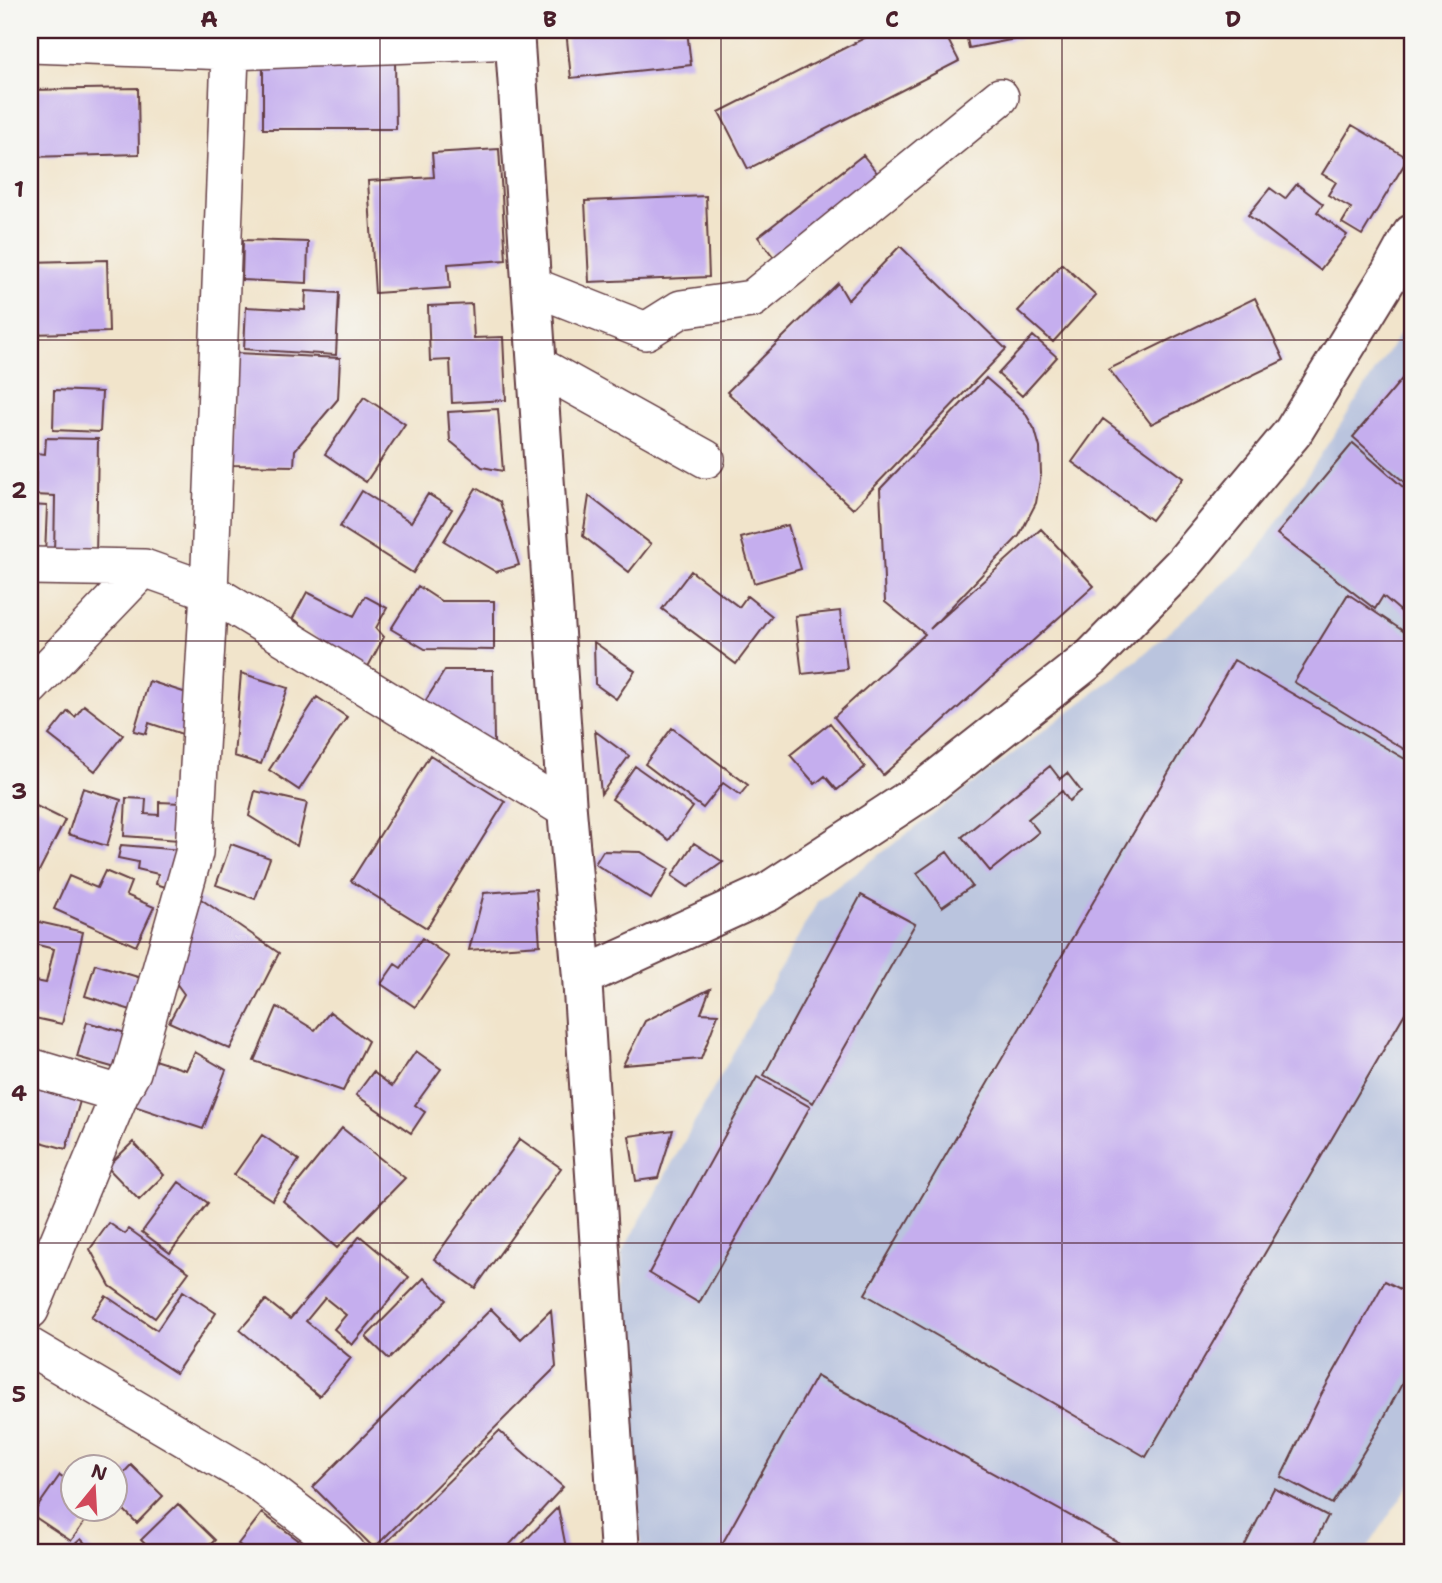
<svg xmlns="http://www.w3.org/2000/svg" width="1442" height="1583" font-family="'Shantell Sans',sans-serif">
  <style>
    .industrial { fill: #bac4de }
    .building { fill: #c5aeee }
    .lines { fill: none; stroke-linecap: round; stroke-linejoin: round }
    .minor-casing { stroke: #633d43; stroke-width: 40 }
    .tertiary-casing { stroke: #633d43; stroke-width: 42 }
    .minor { stroke: #fff; stroke-width: 37 }
    .tertiary { stroke: #fff; stroke-width: 38 }
    .grid { fill: none; stroke: #4a1f2b; stroke-width: 2; stroke-opacity: 0.55 }
    .neatline { fill: none; stroke: #4a1f2b; stroke-width: 2.5 }
    .grid-label { font-size: 23px; text-anchor: middle; font-weight: bold; fill: #4a1f2b }
  </style>
  <rect width="100%" height="100%" fill="#f6f6f2"/>
  <filter id="ink" filterUnits="userSpaceOnUse"><feTurbulence type="fractalNoise" baseFrequency=".0143" numOctaves="2"/><feDisplacementMap in="SourceGraphic" scale="14" xChannelSelector="R" yChannelSelector="G"/><feConvolveMatrix kernelMatrix="1 2 1 2 8 2 1 2 1" color-interpolation-filters="sRGB"/></filter>
  <filter id="wash" filterUnits="userSpaceOnUse"><feTurbulence type="fractalNoise" baseFrequency=".00686" numOctaves="4" result="noise"/><feDisplacementMap in="SourceGraphic" scale="28" xChannelSelector="R" yChannelSelector="G"/><feGaussianBlur stdDeviation="1.57" result="paint"/><feColorMatrix in="noise" values="0 0 0 0 0 0 0 0 0 0 0 0 0 0 0 0 0 1.4 0 .05"/><feComposite in="paint" operator="in"/></filter>
  <g filter="url(#wash)">
    <rect width="100%" height="100%" fill="#f1e4cb"/>
    <path class="industrial" d="M1412,315V1218L1406,1233L1412,1241V1481L1364,1553H641L622,1253L818,901L1137,660L1254,557Z"/>
    <g id="blocks">
      <path class="building" d="M566,30H687L691,65L571,78Z
        M880,30H943L959,61L748,169L719,112Z
        M965,30H1056V31L969,48Z
        M263,60H395L396,129H263Z
        M138,88L139,154L30,157V90Z
        M1352,125L1408,158L1362,235L1342,223L1351,208L1328,195L1336,182L1322,174Z
        M499,149L506,260L448,264L450,288L375,293L368,181L434,177L432,153Z
        M863,155L885,183L779,264L758,237Z
        M1297,184L1323,204L1317,212L1347,235L1320,270L1248,215L1270,188L1285,199Z
        M706,196L709,277L589,282L585,201Z
        M243,240L308,242L307,283L242,280Z
        M900,246L1006,349L853,509L727,392L838,283L848,300Z
        M107,260L109,332L30,334V262Z
        M1062,264L1096,295L1053,342L1018,311Z
        M306,291L339,293L336,355L244,349L246,307L305,310Z
        M1255,298L1284,360L1151,424L1109,369Z
        M472,304L474,338L503,337L506,400L452,403L450,360L430,361L428,306Z
        M1033,336L1057,357L1022,396L998,374Z
        M236,353L340,358L338,399L295,450L294,466L232,465Z
        M1412,367V489L1353,437Z
        M986,378L1024,411L1035,430L1040,448L1041,474L1036,503L1019,536L930,629L1041,529L1094,586L883,775L834,717L925,634L885,602L880,489Z
        M54,390L102,392L100,432L53,430Z
        M364,397L405,424L366,482L325,454Z
        M498,409L503,471L482,467L450,441L448,412Z
        M1103,419L1183,478L1151,520L1072,462Z
        M46,438L98,439L96,559L54,557L55,496L35,495L36,453L45,454Z
        M1353,443L1412,495V621L1383,596L1375,609L1277,534Z
        M476,488L500,502L519,565L496,572L444,541Z
        M362,491L411,522L428,494L452,509L413,573L340,527Z
        M589,496L651,544L629,572L583,536Z
        M30,505L47,506L45,555L30,554Z
        M788,525L801,569L754,583L741,538Z
        M691,571L739,607L747,596L772,616L736,664L662,609Z
        M418,586L441,601H494V650L425,649L391,629Z
        M307,592L354,616L365,596L387,608L376,628L384,637L363,676L293,618Z
        M1348,594L1412,637V754L1294,682Z
        M840,611L847,669L802,674L795,616Z
        M594,642L635,671L616,699L595,684Z
        M1234,660L1412,763V1001L1146,1457L865,1294Z
        M445,670H493L494,742L469,743L419,711Z
        M241,673L288,688L261,764L234,756Z
        M149,681L196,696L185,735L149,723L146,734L134,731Z
        M317,697L347,717L299,790L269,770Z
        M84,705L123,735L95,771L49,735L68,711L75,717Z
        M830,723L865,767L837,790L825,776L815,784L790,755Z
        M672,728L748,785L740,795L723,783L703,808L645,764Z
        M595,731L629,756L601,794Z
        M430,755L505,802L427,928L351,881Z
        M635,766L693,807L669,840L612,799Z
        M1050,766L1060,779L1067,773L1081,791L1069,801L1062,791L1028,819L1039,832L990,871L962,837Z
        M83,788L121,800L107,846L68,834Z
        M255,791L307,803L297,846L249,816Z
        M126,798L146,799L145,814L159,815V802L182,803L179,840L124,836Z
        M30,803L65,820L35,879L30,877Z
        M694,843L723,862L688,887L672,876Z
        M231,844L270,858L255,899L216,885Z
        M121,845L181,850L172,889L156,884L158,874L137,869L138,862L118,858Z
        M603,851L641,852L669,869L651,899L595,864Z
        M947,852L972,886L942,907L917,873Z
        M105,871L131,882L126,895L154,907L136,946L54,909L69,876L97,888Z
        M536,889L540,945L469,950L484,893Z
        M861,895L915,924L813,1103L764,1075Z
        M198,897L279,953L230,1049L169,1022L184,994L165,968Z
        M30,920L83,932L62,1024L30,1017V980L46,983L54,949L30,943Z
        M422,938L449,957L415,1007L381,984L395,964L401,968Z
        M95,964L141,978L131,1010L85,996Z
        M710,989L701,1013L718,1014L701,1059L623,1065L645,1021Z
        M277,1007L315,1030L330,1012L368,1041L343,1091L254,1061Z
        M87,1022L129,1034L119,1069L77,1057Z
        M416,1051L441,1069L415,1105L425,1112L411,1133L356,1095L373,1072L392,1086Z
        M195,1052L226,1070L203,1129L131,1105L151,1059L186,1070Z
        M757,1077L810,1107L699,1303L649,1273Z
        M30,1086L80,1101L66,1149L30,1139Z
        M342,1128L405,1178L337,1248L283,1201Z
        M673,1130L658,1178L636,1181L629,1136Z
        M262,1135L299,1160L272,1200L234,1175Z
        M520,1139L561,1168L475,1288L434,1259Z
        M133,1142L164,1175L139,1200L107,1167Z
        M179,1182L208,1203L170,1253L142,1232Z
        M109,1223L125,1234L129,1229L189,1272L155,1318L110,1286L90,1249Z
        M360,1236L409,1277L352,1345L334,1329L346,1315L325,1298L306,1321L351,1358L319,1396L240,1330L266,1300L290,1319Z
        M424,1278L447,1300L389,1359L366,1337Z
        M1385,1281L1412,1295V1365L1380,1425L1332,1504L1281,1477L1321,1395Z
        M183,1291L216,1313L176,1373L91,1317L106,1296L157,1330Z
        M491,1309L521,1339L551,1310L556,1367L374,1548L313,1487Z
        M816,1376L1127,1547L1123,1553H717Z
        M499,1431L563,1487L502,1553H376Z
        M131,1465L163,1496L137,1523L116,1502V1481Z
        M30,1471L38,1476L30,1491Z
        M60,1475L74,1485V1510H93L71,1541L32,1515Z
        M1274,1488L1328,1516L1309,1553H1241Z
        M178,1504L215,1540L202,1553H154L141,1540Z
        M558,1507L567,1553H513Z
        M262,1513L313,1551L311,1553H251L238,1544Z
        M81,1539L94,1553H65Z"/>
    </g>
  </g>
  <g filter="url(#ink)">
    <use href="#blocks" fill-opacity="0" stroke="#633d43" stroke-width="2"/>
    <g class="lines">
      <g class="minor-casing">
        <path id="minor" d="M30,44L230,51L515,40
          M532,286L646,331L681,309L752,299L1000,97
          M537,365L706,459
          M30,566L144,568L209,591L567,810
          M30,687L144,568
          M30,1067L120,1094
          M30,1310L120,1094L132,1072L194,853L209,591L231,30
          M30,1347L254,1479L335,1541L347,1553"/>
      </g>
      <g class="tertiary-casing">
        <path id="tertiary" d="M514,30L567,810L582,977L620,1553
          M582,977L768,892L922,791L1092,657L1184,563L1293,432L1390,274L1412,234"/>
      </g>
      <use href="#minor" class="minor"/>
      <use href="#tertiary" class="tertiary"/>
    </g>
  </g>
  <path class="grid" d="M380,30V1553M721,30V1553M1062,30V1553M30,340H1412M30,641H1412M30,942H1412M30,1243H1412"/>
  <rect width="1442" height="1583" fill="none" stroke="#f6f6f2" stroke-width="77"/>
  <g transform="translate(94 1488) rotate(18)"><circle r="33" fill="#f6f6f2" stroke="#b1a0a2" stroke-width="2"/>
  <path d="M0-5L12 26L0 18L-12 26Z" fill="#d1495b"/>
  <text y="-10" font-size="19" font-weight="bold" text-anchor="middle" fill="#4a1f2b">N</text>
  </g>
  <rect x="38" y="38" width="1366" height="1506" class="neatline"/>
  <g class="grid-label">
    <text x="209" y="27">A</text>
    <text x="550" y="27">B</text>
    <text x="892" y="27">C</text>
    <text x="1233" y="27">D</text>
    <text x="19" y="197">1</text>
    <text x="19" y="498">2</text>
    <text x="19" y="799">3</text>
    <text x="19" y="1101">4</text>
    <text x="19" y="1402">5</text>
  </g>
</svg>
